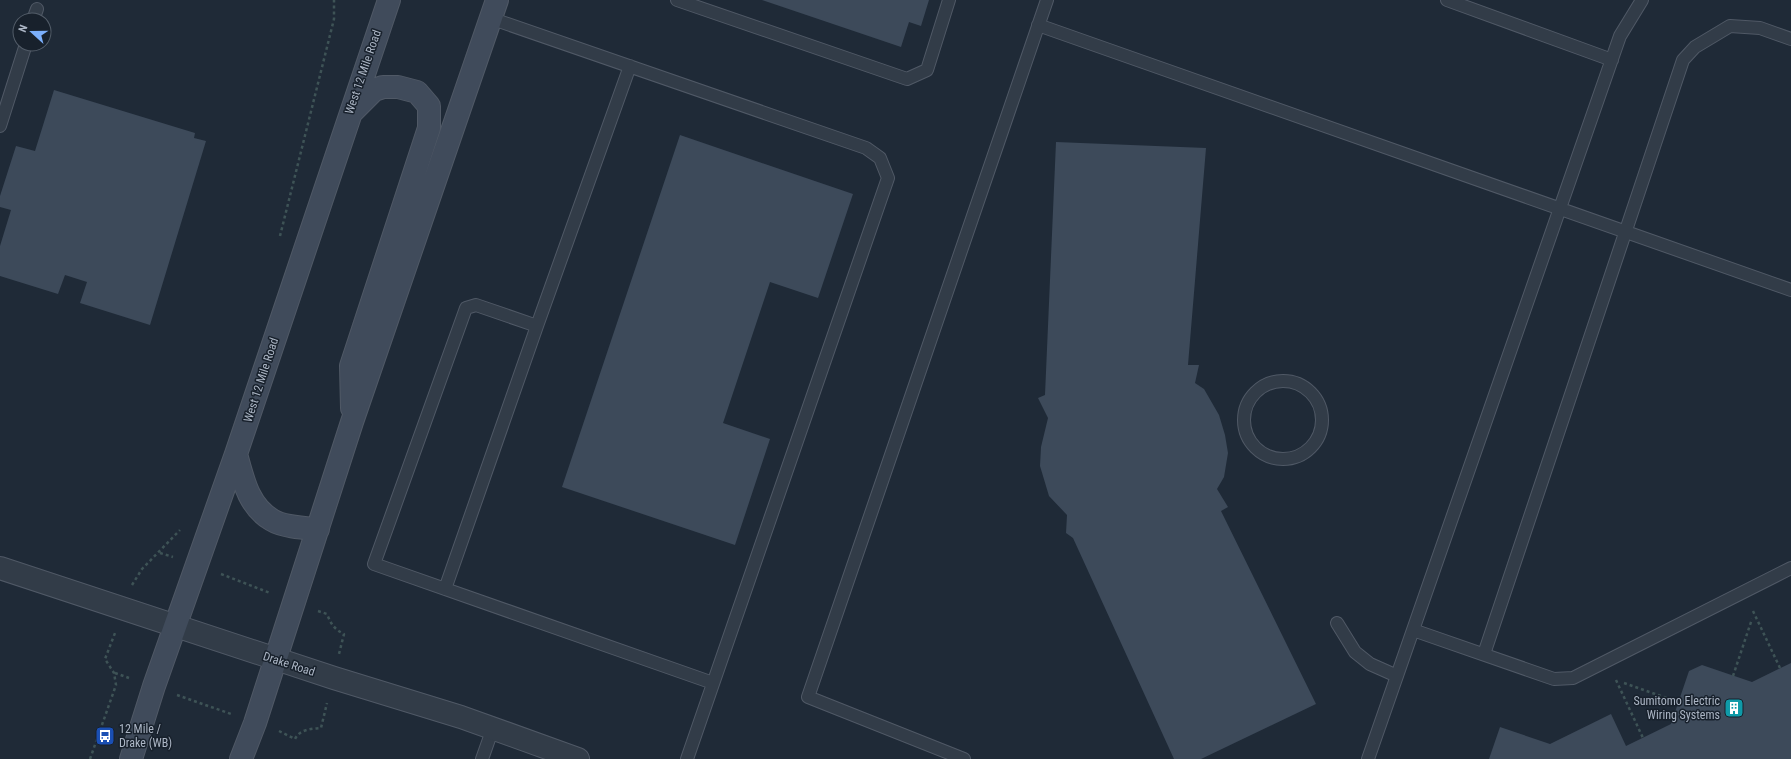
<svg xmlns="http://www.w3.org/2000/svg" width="1791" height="759" font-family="'Roboto Condensed',sans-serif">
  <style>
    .building { fill: #3d4a5a }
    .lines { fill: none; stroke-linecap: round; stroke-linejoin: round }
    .service-casing { stroke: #505966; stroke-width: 14 }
    .tertiary-casing { stroke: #505966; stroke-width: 24 }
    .secondary-casing { stroke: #505966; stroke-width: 24 }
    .path { stroke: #3e5356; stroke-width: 2.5; stroke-dasharray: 3 3; stroke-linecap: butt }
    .service { stroke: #323c48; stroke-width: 12 }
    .tertiary { stroke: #323c48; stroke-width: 22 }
    .secondary { stroke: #404b5b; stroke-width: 22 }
    .labels { text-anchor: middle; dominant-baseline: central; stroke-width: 3; stroke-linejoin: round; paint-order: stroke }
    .street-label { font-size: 12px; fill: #acb6c5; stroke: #18212c }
    .poi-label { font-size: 12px; fill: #acb6c5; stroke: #18212c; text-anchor: end }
  </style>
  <rect width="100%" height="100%" fill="#1f2a37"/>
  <path class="building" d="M762,0H929L921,26L909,22L901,47Z
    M54,90L195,133L194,138L206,141L150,325L80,303L87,282L65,275L58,294L0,276V246L11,210L0,207V196L16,146L35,151Z
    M680,135L853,194L818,298L770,282L723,423L770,439L735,545L562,487Z
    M1056,142L1206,148L1188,365H1199L1195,383L1204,389L1219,415L1225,435L1228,453L1224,477L1217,489L1228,507L1221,511L1316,704L1201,759H1174L1073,538L1066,533L1067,515L1049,496L1040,466L1041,447L1048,418L1038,398L1045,395Z
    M1791,663V759H1489L1500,727L1550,744L1611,714L1626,746L1671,724L1689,671L1702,665L1752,682Z"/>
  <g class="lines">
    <g class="service-casing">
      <path id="service" d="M677,0L907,79L927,70L949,0
        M1447,0L1612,60
        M490,18L866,148L880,158L888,178L687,759
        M33,20L37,9
        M1038,25L1791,290
        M630,66L537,326L476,305L466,308L374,564L713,683
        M0,126L26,44
        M1244 420a39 39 0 1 1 78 0a39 39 0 1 1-78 0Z
        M445,589L537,326
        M1337,623L1355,652L1370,664L1397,676
        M1413,630L1554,679L1573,678L1791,568
        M1484,654L1683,60L1695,47L1730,26L1760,28L1791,39
        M482,759L493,728
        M964,759L808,697L1047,0
        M1368,759L1620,36L1642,0"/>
    </g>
    <g class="tertiary-casing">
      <path id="tertiary" d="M0,568L334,678L461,717L578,759"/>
    </g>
    <g class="secondary-casing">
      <path id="secondary" d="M352,408L351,366L429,128V106L417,92L398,87H383L374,90L353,111
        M236,454C243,479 248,506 272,520C283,527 306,528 318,529
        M131,759L154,686L236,454L389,0
        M241,759L255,723L352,422L497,0"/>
    </g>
    <path class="path" d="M280,236L334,19V0
      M160,553L173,557
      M221,574L270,593
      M132,585L142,569L180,530
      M318,611L327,614C331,624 334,629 344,634L339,654
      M1753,611L1780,668
      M115,673L129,678
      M1733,676L1752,619
      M1616,680L1643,738
      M1624,683L1678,702
      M177,695L231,714
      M279,731L295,739C300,729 311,729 321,728L327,703
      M90,759L116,685L114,673L105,659L115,633"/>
    <use href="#service" class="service"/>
    <use href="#tertiary" class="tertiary"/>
    <use href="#secondary" class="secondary"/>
  </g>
  <defs>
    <g id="building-square" transform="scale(1)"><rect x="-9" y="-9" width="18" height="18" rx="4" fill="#0f9aa8" stroke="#18212c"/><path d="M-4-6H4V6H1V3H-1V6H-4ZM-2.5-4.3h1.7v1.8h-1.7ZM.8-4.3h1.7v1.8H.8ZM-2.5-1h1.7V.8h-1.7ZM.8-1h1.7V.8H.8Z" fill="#fff"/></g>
    <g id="bus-square" transform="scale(1)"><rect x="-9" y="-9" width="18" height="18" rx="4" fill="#1a4fb4" stroke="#18212c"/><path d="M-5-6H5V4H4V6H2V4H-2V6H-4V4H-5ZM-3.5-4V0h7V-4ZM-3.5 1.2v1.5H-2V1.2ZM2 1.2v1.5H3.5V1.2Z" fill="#fff"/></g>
  </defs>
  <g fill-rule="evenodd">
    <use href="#building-square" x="1734" y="708"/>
    <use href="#bus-square" x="105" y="736"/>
  </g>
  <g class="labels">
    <g class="street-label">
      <text transform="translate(363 72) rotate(-71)">West 12 Mile Road</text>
      <text transform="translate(261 380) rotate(-72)">West 12 Mile Road</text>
      <text transform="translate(289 664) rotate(18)">Drake Road</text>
    </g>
    <g class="poi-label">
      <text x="1720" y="701">Sumitomo Electric<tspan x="1720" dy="14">Wiring Systems</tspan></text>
      <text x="119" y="729" text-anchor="start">12 Mile /<tspan x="119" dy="14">Drake (WB)</tspan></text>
    </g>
  </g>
  <g transform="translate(32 32) rotate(291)"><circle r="19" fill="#18212c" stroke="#535d69"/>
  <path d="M0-3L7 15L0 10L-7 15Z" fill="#7baffb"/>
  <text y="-6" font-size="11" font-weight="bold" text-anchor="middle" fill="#acb6c5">N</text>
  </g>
</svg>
